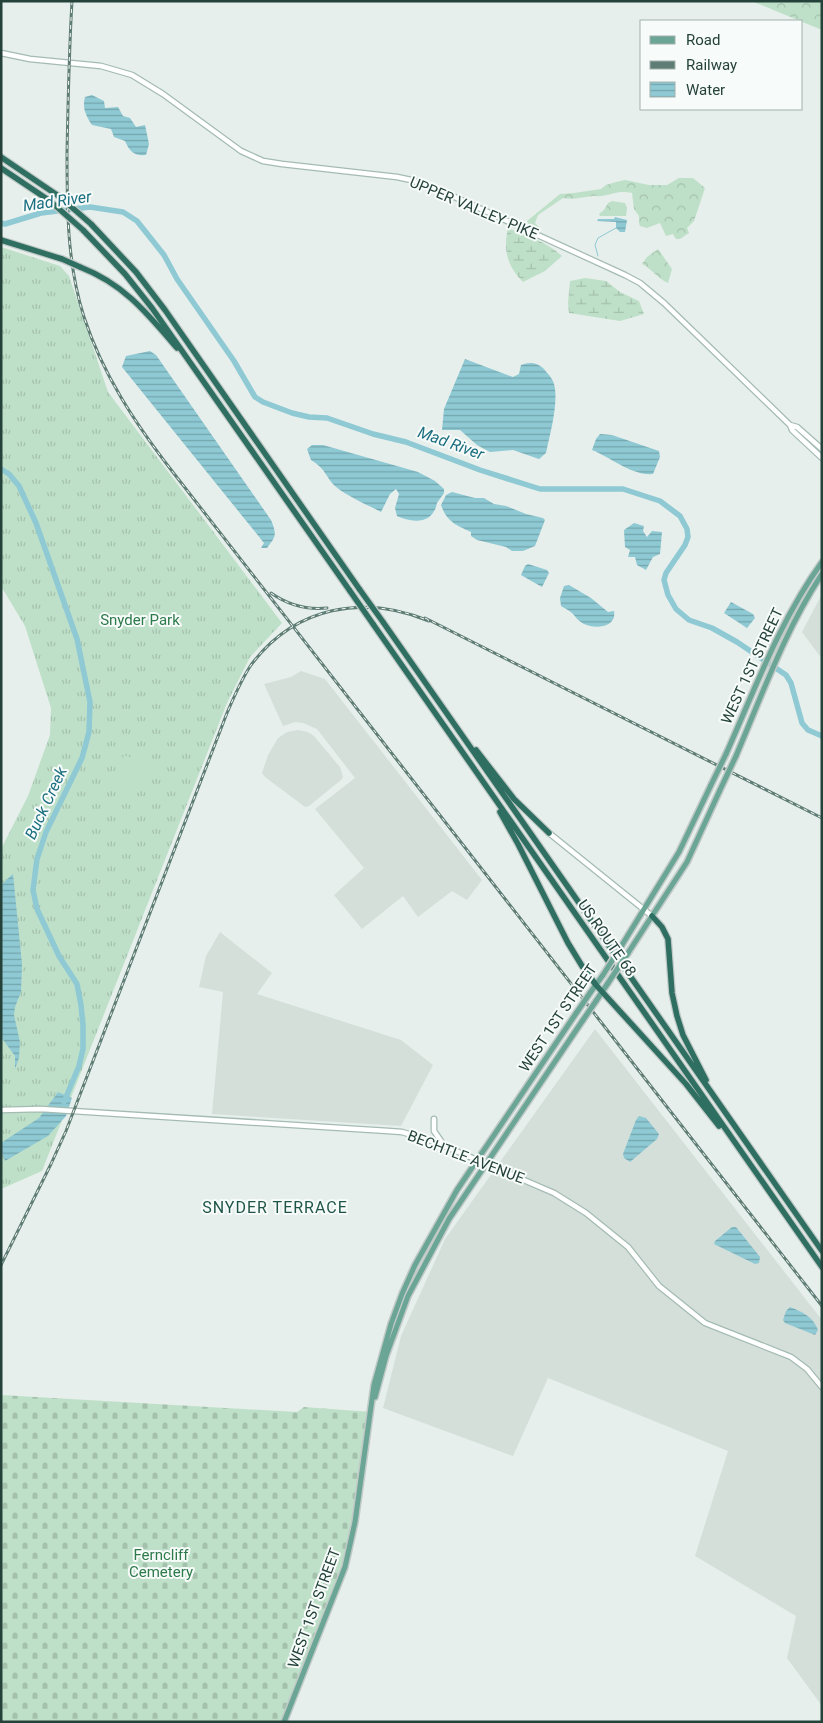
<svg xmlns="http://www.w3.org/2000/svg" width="823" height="1723" font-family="Roboto,sans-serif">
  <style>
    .built { fill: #d4dfda }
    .grass { fill: url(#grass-tufts) }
    .forest { fill: url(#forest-crowns) }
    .wetland { fill: url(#wetland-marsh) }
    .cemetery { fill: url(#cemetery-stones) }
    .garden { fill: #bfe0c8 }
    .water { fill: url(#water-rules) }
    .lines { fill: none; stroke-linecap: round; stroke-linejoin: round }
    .stream { stroke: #8ec9d4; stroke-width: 1 }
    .river { stroke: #8ec9d4; stroke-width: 5.5 }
    .secondary-casing { stroke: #a4bbb3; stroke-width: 7 }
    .primary-casing { stroke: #c2cac8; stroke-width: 8 }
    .highway-casing { stroke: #c2cac8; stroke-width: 8 }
    .secondary { stroke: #fff; stroke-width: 4.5 }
    .primary { stroke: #6aa596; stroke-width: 5 }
    .highway { stroke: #2f6f62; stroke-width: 5.5 }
    .rail-casing { stroke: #5f7d75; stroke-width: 3 }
    .rail { stroke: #f7fbf9; stroke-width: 1; stroke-dasharray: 4; stroke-linecap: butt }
    .primary-bridge-casing { stroke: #c2cac8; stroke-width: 8; stroke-linecap: butt }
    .highway-bridge-casing { stroke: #c2cac8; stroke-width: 8; stroke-linecap: butt }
    .primary-bridge { stroke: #6aa596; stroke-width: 5 }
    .highway-bridge { stroke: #2f6f62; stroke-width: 5.5 }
    .labels { text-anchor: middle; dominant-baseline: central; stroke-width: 4; stroke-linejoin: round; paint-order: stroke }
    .street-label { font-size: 15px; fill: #24423a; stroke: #f7fbf9 }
    .park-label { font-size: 15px; fill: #2d7a4b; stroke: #f7fbf9 }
    .water-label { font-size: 16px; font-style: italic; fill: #1c6f80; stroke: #f7fbf9 }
    .neighbourhood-label { font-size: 16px; letter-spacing: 1px; fill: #1f5548; stroke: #f7fbf9 }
  </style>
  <defs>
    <pattern id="grass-tufts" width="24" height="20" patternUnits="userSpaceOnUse" patternTransform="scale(1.25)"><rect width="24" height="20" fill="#bfe0c8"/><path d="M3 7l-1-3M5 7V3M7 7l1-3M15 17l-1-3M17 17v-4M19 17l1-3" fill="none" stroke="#a4c1ad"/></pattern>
    <pattern id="forest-crowns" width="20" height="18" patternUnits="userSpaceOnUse" patternTransform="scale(1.25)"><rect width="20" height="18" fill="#bfe0c8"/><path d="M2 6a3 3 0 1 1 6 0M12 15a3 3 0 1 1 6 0" fill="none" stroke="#a4c1ad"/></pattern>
    <pattern id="wetland-marsh" width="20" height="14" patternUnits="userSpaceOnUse" patternTransform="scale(1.25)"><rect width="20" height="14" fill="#bfe0c8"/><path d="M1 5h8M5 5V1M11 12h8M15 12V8" fill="none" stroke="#a4c1ad"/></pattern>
    <pattern id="cemetery-stones" width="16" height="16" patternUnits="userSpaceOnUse" patternTransform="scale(1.25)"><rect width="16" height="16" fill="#bfe0c8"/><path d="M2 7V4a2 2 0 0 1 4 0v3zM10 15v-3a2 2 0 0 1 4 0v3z" fill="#a4c1ad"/></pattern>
    <pattern id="water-rules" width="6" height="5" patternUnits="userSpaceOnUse" patternTransform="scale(1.25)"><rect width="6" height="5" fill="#8ec9d4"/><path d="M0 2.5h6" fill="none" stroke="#74a5ad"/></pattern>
  </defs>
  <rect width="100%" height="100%" fill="#e6efeb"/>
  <path class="built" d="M822,594V659L802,632Z
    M301,671L325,679L482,880L467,900L452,891L418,917L403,896L362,929L334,895L364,868L315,809L355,778L317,729L303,723L295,722L283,726L264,684L291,677Z
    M298,730L308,732L314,736L340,767L343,777L341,780L309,806L305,807L265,777L262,773L268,755L278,738L287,732Z
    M220,932L272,973L257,994L401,1040L433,1065L401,1126L212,1114L223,992L199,987L206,956Z
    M595,1029L822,1320V1706L787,1658L796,1616L695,1556L728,1451L548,1378L513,1456L383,1408L401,1336L445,1239Z"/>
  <path class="grass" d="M1,247L60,266L69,276L108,392L282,623L250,657L227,703L42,1171L1,1189V849L28,796L50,735L51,708L25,626L1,586Z"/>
  <path class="forest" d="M752,1H822V30Z
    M679,178H693L705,188L694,221L687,228L689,233L680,239H676L673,234L666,236L660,223L647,228L640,226L639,223V216L634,209L632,193C618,190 614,194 601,196C598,197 595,195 593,196C584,197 574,200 563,198L538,215L535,223L540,228H533L528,226L527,221L560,194L574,193L601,189L606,185L616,182L625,180L649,185H667Z
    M612,201L625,203L627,208L626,216H600L599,214L604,210L608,203Z
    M658,249L672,269L668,283C657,278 652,269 642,264L647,257Z"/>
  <path class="wetland" d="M508,228C527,236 547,242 562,256L545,271L523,282C507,266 503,250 508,228Z
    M585,278L606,281L620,292L639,301L644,314L620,321L569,313L568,303L570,281Z"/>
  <path class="cemetery" d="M1,1395L297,1412L304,1407L371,1412L351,1545L284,1722H1Z"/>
  <path class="garden" d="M124,755L157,769C146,794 137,798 111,790Z"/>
  <path class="water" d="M92,95L104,101L105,108L118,107L123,116L130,118L136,127L145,125L149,144L146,155C134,156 130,152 125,141L114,137L111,129L92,125C86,116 82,108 85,97Z
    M615,217L627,220L625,232H620L616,228V222L597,221L598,219H614Z
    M150,351L156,355L271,520C277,535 276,536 267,548H261L264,543L122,367L126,356Z
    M465,359L513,377L519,374L521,365C529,362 536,362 543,368C547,373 552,377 554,384C559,402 550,434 546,453L539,459L513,450L490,452L477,445L460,430H442L444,409Z
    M600,434L612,435L659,451L660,457L653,474C632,476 610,457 592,450L596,439Z
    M312,445H323L418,472L435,481L444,489V493C442,496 439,500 437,503C436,506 436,509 434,511C427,525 408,521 397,516L395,508L399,494L396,489L390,494L381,512C366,504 348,497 335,486C325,476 326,469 311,460L307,449Z
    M452,492L475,498H484L494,504L506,506L526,514L543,518L545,520L535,546L523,551H512L506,547L477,540L471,536V532C456,525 447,522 441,505L446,495Z
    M634,523L644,526L643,531L647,537L652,531L662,532L660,554L653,557L646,570L637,565L635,557H628L630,550L625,547L624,530Z
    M528,564L547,570L549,573L542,587L521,575L525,566Z
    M569,585L591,598L608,612L614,611C617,628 595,629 584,624C578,621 576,617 572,613C569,610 564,608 561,606L560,598L564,586Z
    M731,602L753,614L755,618L747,628L724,613Z
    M13,874L22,964L21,992L15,1007L14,1015L20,1042L19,1058L15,1069V1056L1,1037V888L3,883Z
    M58,1092L72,1098L66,1116L48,1136L5,1161L1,1150V1143L39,1118Z
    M639,1116L646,1118L659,1134L657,1139L630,1162L624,1158L623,1154L636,1120Z
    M732,1227H736L760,1257L759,1263L755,1264L714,1244L715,1241Z
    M790,1307C802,1312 813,1316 818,1330L815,1335L785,1323L783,1320L786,1311Z"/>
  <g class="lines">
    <path class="stream" d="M598,256L595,245L598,238L616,228"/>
    <path class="river" d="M1,223L5,224L41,213L90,207L123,212L137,221L164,255L177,279L234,361L255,397L263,402L292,413L309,417L327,418L373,434L406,442L480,470L540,489H623L660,501L680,516L687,529L688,537L685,545L666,573L664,580L668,595L676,609L689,620L712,628L737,642L786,675L791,683L802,723L808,730L822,736
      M1,469L9,474L19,486L36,523L77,639L90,702L89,732L82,758L46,832L37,859L33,890L37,909L59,956L77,984L81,1005L83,1025V1049L79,1066L64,1102"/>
    <g class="secondary-casing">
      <path id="secondary" d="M1,53L30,59L101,66L132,75L163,94L241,151L263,161L282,164L397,177L411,180L435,188L625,275L640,283L664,303L790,425L792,430L822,458
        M790,425L797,427L822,449
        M549,833L652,916
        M1,1110L41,1109L388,1131L402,1132L435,1142L554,1193L586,1213L628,1247L659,1286L705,1323L791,1357L807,1369L822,1387
        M434,1119V1131L443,1144"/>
    </g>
    <g class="primary-casing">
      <path id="primary" d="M726,754C755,689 780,620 822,562
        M736,756C762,695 785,630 822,574
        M622,945L679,852L711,785
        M628,953L687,862L720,790
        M590,993L603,975
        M596,1001L608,983
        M375,1397L386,1356L408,1296L449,1219L583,1020
        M284,1722L345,1567L355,1522L374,1385L391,1324L402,1294L415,1265L457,1190L577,1012"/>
    </g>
    <g class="highway-casing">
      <path id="highway" d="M1,157L60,197
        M1,168L50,201
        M91,224L136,272L165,310L360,590
        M83,230L125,274L152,308L350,591
        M1,240L62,259
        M80,267C124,284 147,313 177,348
        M383,622L822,1251
        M373,624L822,1267
        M476,750L514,799L549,833
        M500,812L518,844L568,943L582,966L596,985L686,1084L719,1126
        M652,916L662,927L668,939L672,993L677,1016L683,1035L706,1080"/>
    </g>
    <use href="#secondary" class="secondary"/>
    <use href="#primary" class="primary"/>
    <use href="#highway" class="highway"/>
    <g class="rail-casing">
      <path id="rail" d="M72,1C69,52 68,102 67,153C67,208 67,264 84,317C103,375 135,423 172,471L822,1306
        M271,593C288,605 306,610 327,608
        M425,618L822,818
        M1,1265L51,1164L66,1131L227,713C234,697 241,680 251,665C295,606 364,594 429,621"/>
    </g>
    <use href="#rail" class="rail"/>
    <g class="primary-bridge-casing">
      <path id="primary-bridge" d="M711,785L726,754
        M720,790L736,756
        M603,975L622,945
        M608,983L628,953
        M577,1012L590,993
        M583,1020L596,1001"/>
    </g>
    <g class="highway-bridge-casing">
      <path id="highway-bridge" d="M60,197L91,224
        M50,201L83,230
        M62,259L80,267
        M360,590L383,622
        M350,591L373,624"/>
    </g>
    <use href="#primary-bridge" class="primary-bridge"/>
    <use href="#highway-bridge" class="highway-bridge"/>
  </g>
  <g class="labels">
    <g class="street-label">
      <text transform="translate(474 208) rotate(23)">UPPER VALLEY PIKE</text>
      <text transform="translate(752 666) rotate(-65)">WEST 1ST STREET</text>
      <text transform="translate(607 938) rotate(55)">US ROUTE 68</text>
      <text transform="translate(558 1018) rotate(-56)">WEST 1ST STREET</text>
      <text transform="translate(466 1157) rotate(21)">BECHTLE AVENUE</text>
      <text transform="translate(314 1608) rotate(-70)">WEST 1ST STREET</text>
    </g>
    <g class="park-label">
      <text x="140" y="620">Snyder Park</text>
      <text x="161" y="1555">Ferncliff<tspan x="161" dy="17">Cemetery</tspan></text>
    </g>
    <g class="water-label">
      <text transform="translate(57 201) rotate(-8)">Mad River</text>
      <text transform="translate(451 443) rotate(20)">Mad River</text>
      <text transform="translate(46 803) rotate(-65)">Buck Creek</text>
    </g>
    <g class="neighbourhood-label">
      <text x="275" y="1207">SNYDER TERRACE</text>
    </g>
  </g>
  <rect width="823" height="1723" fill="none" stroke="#24423a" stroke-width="5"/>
  <rect x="640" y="20" width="162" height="90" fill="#f7fbf9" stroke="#a3b1ad"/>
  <rect x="650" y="36" width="25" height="8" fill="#6aa596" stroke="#a3b1ad"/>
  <text x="686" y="45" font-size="15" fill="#24423a">Road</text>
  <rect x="650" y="61" width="25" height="8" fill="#5f7d75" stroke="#a3b1ad"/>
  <text x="686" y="70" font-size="15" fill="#24423a">Railway</text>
  <rect x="650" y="82" width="25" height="15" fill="url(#water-rules)" stroke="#a3b1ad"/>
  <text x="686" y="95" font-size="15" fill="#24423a">Water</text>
</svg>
